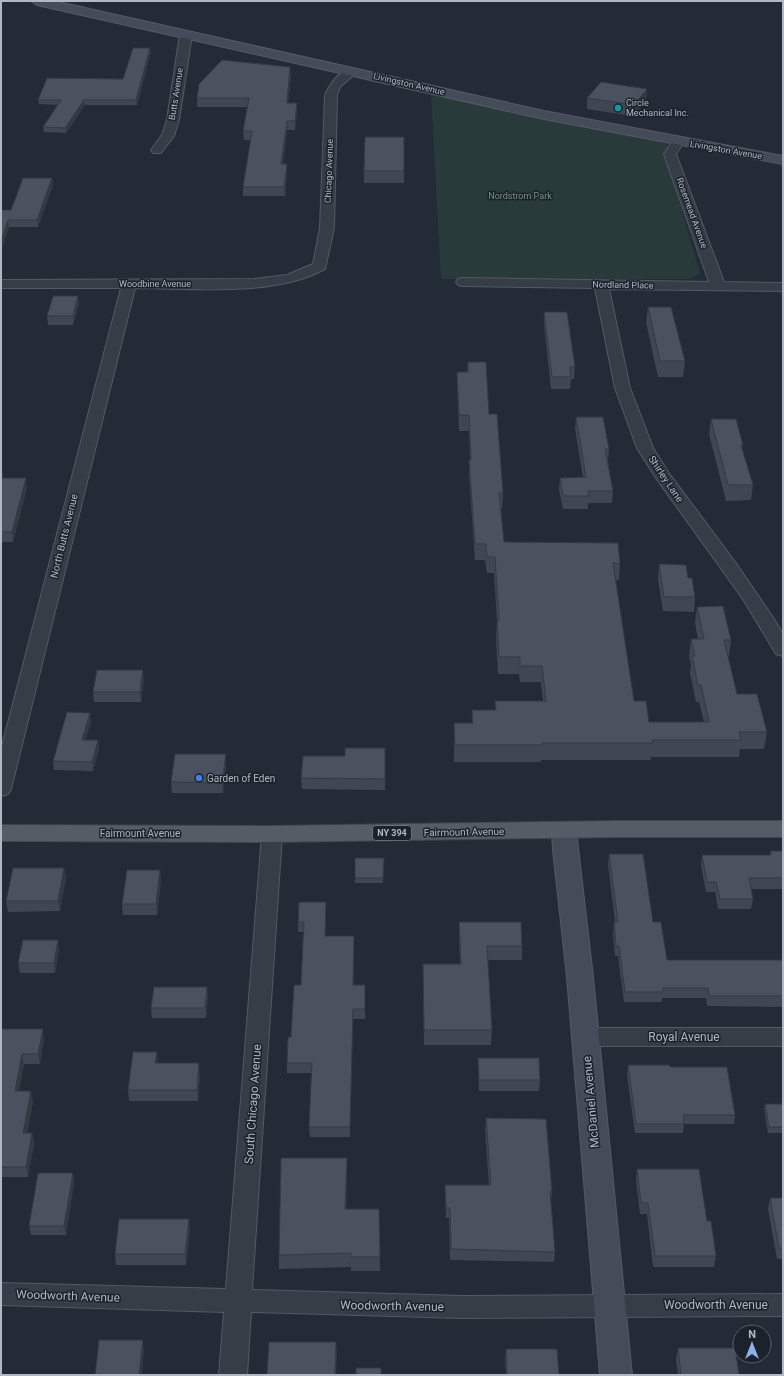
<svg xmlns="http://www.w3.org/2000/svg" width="784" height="1376" font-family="Roboto,sans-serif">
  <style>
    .green { fill: #293a3b }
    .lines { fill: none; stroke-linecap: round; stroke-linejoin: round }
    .street-casing { stroke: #545a64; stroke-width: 2 }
    .secondary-casing { stroke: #545a64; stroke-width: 2 }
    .primary-casing { stroke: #404650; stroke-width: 2 }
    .street { fill: #363d46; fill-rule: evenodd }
    .secondary { fill: #454c59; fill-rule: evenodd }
    .primary { fill: #545c66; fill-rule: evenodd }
    .wall { fill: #404752 }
    .shaded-wall { fill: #343942 }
    .building { fill: #4a525f; stroke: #343942 }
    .culture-dot { fill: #0f9aa8; stroke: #1c222b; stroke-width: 1.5 }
    .shop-dot { fill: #3f7fe0; stroke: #1c222b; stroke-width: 1.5 }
    .labels { text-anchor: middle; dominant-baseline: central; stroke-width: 3; stroke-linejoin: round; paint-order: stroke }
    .far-street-label { font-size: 9px; fill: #b1b7c3; stroke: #1c222b }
    .far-poi-label { font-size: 9px; fill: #b1b7c3; stroke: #1c222b; text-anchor: start }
    .far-park-label { font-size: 9px; fill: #72967c; stroke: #1c222b }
    .shield { fill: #1c222b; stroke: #848a95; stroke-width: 1 }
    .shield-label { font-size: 9px; font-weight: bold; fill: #b1b7c3 }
    .street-label { font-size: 10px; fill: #b1b7c3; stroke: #1c222b }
    .poi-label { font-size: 10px; fill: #b1b7c3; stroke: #1c222b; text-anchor: start }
    .near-street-label { font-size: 12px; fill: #b1b7c3; stroke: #1c222b }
  </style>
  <rect width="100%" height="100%" fill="#232b36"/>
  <path class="green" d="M431,93L668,143L666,155L668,162L700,273L690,279H441Z"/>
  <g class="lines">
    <g class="street-casing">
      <path id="street" d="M186,31L192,34L179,120L174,136L161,153H153L151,150L162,135L167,120L180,34Z
        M352,68L358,71L340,87L337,95L334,228L325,269C274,297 193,288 135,288L11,789L8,794L1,796V750L121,288H1V280L254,279L287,275L313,264L320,228L325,95C330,84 339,71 352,68Z
        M678,138L684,142L676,154L724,282L783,283V291L609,289L630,388L653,448L668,472L735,562L772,616L783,634V656L776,654L743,599L656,478L637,448L615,388L595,288L463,286L458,285L456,282L458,279L463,278L709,282L664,154L674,139Z
        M272,827L279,829L282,834L252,1290L462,1296L783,1294V1316L462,1318L251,1312L247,1375H219L224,1312L1,1305V1283L226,1289L262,834L265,829Z
        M585,1028H783V1046H585L577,1043L573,1037L577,1031Z"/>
    </g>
    <g class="secondary-casing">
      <path id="secondary" d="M31,1H54L544,111L783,156V164L544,119L37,5Z
        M564,822L572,824L576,830L593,977L632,1375H600L567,977L553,850L552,830L556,824Z"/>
    </g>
    <g class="primary-casing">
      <path id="primary" d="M618,821H783V837H618L272,842L1,841V825L272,826Z"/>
    </g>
    <use href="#street" class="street"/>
    <use href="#secondary" class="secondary"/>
    <use href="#primary" class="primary"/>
  </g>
  <path class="wall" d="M151,52L137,105H85L66,133L44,132L43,127L58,105L39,104L38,100L123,79Z
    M291,75L288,103L297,112L295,130H287L283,164H287V173L285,196H243V187L251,140H244L243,131L247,107H197V98Z
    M647,89L646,100L633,116L587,109V98Z
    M404,137V183H364V171Z
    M783,160V171L781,165V161Z
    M52,178L53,185L38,227H9L1,251V210H11Z
    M79,304L73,325H48L47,316Z
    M648,307L685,361L683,377H658L646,322Z
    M544,312L575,367L574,379H571L570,389H551L544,324Z
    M468,362L489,414L503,493L502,509H501L504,542L620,564L619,580H616L634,701L649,722H704L699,702H696L690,673L691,664L689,656L691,639H698L695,623L697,607L731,640L729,656H728L737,694L767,732L764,749H740L739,757H651V760H541V762H454V723H472V710H495V701H543L541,682H520L519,674H498L496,638L497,621L494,573H487L485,560H475L469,475V460H470L469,431H459L457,388V372H467Z
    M576,417L609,449L608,461L613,491L612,503H588V509H563L559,490L560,478L583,477L575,429Z
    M711,419L743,445L742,448L753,485L751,500L726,501L709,434Z
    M1,467L3,476L2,478L27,488L13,542H1Z
    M659,564L688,578L695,597L694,612L663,611L658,579Z
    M144,680L141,702H94L93,692Z
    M91,722L85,740H98L99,749L93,771L54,770L53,761Z
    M226,764L223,793H172L171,782Z
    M301,778L385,779V790L302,789Z
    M770,851H783V889H751L753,899L751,909H718L715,892H706L701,865L702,855H770Z
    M609,854L653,922L667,960H783V1007L707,1006L706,998H662V1002H624L618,956H615L613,933L614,922H615L608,864Z
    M355,858H384L383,883H355Z
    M64,868L66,878L60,911L8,912L6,901Z
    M161,880L157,915H123L122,904Z
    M326,902L325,936H354L353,985H365V1019H353L350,1137H310L309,1127L311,1073H287V1063L291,1037L301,985L303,932H298V922Z
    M459,922L522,946V960H488L492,1030L491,1045H424L423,964H460L459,936Z
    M59,950L55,973H20L18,963Z
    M207,987L208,997L206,1018H152L151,1008Z
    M1,1029L44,1039L40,1064H24L19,1091L33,1102L27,1133H32L34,1144L28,1177H1Z
    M478,1058L540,1080L539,1091H479L478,1068Z
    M158,1063L200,1074L198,1101H129L128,1090Z
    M628,1065L670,1067L735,1115L734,1124H684L683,1133H635L627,1075Z
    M765,1104H783V1133H768L764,1109Z
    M486,1118L552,1191L551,1201L555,1252L554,1262L450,1260L449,1218H446L445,1185H489L485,1129Z
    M347,1158L346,1209H379L380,1271H351V1267L279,1269V1255Z
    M637,1169L707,1221L716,1256L714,1267H653L647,1214H640L636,1180Z
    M73,1173L74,1182L66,1235H31L29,1226Z
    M770,1198H783V1259H777L768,1209Z
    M190,1229L186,1265H116L115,1254Z
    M269,1342H336V1375H267Z
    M678,1348L739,1375H678L676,1359Z
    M506,1349L559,1375H506L505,1360Z"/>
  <path class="shaded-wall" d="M150,48L151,52L137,105L136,100Z
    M290,67L291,75L287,112V103Z
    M647,89L646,100L633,116L634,105Z
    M84,100L85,105L66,133L65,128Z
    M297,103V112L295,130V121Z
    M287,121V130L282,173L281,164Z
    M287,164V173L285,196L284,187Z
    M52,178L53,185L38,227L37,220Z
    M8,220L9,227L1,251V241Z
    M78,296L79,304L73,325V316Z
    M1,467L3,476L1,482Z
    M26,478L27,488L13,542L12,532Z
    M143,670L144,680L141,702L140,692Z
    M90,713L91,722L83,749L82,740Z
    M98,740L99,749L93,771L92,762Z
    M226,754V764L223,793L222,783Z
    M64,868L66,878L60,911L58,901Z
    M160,870L161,880L157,915L156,904Z
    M326,902V912L325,946V936Z
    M58,940L59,950L55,973L54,963Z
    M207,987L208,997L206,1018L205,1008Z
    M353,1009V1019L350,1137V1127Z
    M43,1029L44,1039L40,1064L38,1054Z
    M157,1052L158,1063L156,1074L155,1063Z
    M22,1054L24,1064L17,1102L15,1091Z
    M199,1063L200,1074L198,1101L197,1090Z
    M31,1091L33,1102L25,1144L23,1133Z
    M32,1133L34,1144L28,1177L26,1167Z
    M347,1158V1172L346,1224L345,1209Z
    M73,1173L74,1182L66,1235L64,1226Z
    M189,1219L190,1229L186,1265L185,1254Z
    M143,1340L144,1350L142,1375H139Z
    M336,1342L337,1353L336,1375H335Z"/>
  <path class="building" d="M133,48H150L136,100H84L65,128L43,127L61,100H38L47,78L123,79Z
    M222,60L290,67L287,103H297L295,121H287L281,164H287L284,187H243L252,131H243L249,98H197L199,84Z
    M601,82L647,89L634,105L587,98Z
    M365,137H404V171H364Z
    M23,178H52L37,220H8L1,241V210H11Z
    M53,296H78L73,316H47Z
    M648,307H671L685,361H660Z
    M544,312H567L575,367H570L571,377H552Z
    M468,362H486L489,414H497L503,493H499L504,542L618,543L620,564L613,563L634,701H646L649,722H709L701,685H698L692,656H695L691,639H704L697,607L723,606L731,640H724L737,694H757L767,732H739L741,740H652L653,743H542V745H455L454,723H473L472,710H496L495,701H546L542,666H520V657H499L497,621H499L495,557H487L486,544H475L469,460H471L469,415H459L457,372H468Z
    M576,417H603L609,449H605L613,491H588L589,496H563L560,478L586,477Z
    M711,419H736L743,445H741L753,485H728Z
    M1,478H26L12,532H1Z
    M659,564L686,565L688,578H692L695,597H664Z
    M97,670H143L140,692H93Z
    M67,712L90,713L82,740H98L92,762L53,761Z
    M345,748H385V779L301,778L303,756H345Z
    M175,754H226L222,783L171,782Z
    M770,851H783V878H749L753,899H720L716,882H707L702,855H771Z
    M609,854H643L653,922H661L667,960H783V996H709L708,988H663V992H625L619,946H616L614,922H618Z
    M355,858H384L383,878H355Z
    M13,868H64L58,901H6Z
    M127,870H160L156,904H122Z
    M299,902H326L325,936H354L353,985H365V1009H353L350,1127H309L312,1063H287L288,1037H291L294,985H301L304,922H298Z
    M459,922H521L522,946H487L492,1030H424L423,964H461Z
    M23,940H58L54,963H18Z
    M154,987H207L205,1008H151Z
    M1,1029H43L38,1054H22L15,1091H31L23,1133H32L26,1167H1Z
    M133,1052H157L155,1063H199L197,1090H128Z
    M478,1058H539L540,1080H479Z
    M628,1065H670V1067H727L735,1115H683L684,1124H636Z
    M765,1104H783V1127H769Z
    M486,1118L546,1119L552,1191H550L555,1252L451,1249L450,1208H446L445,1185H491Z
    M281,1158H347L345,1209H379L380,1257H351V1253L279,1255Z
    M637,1169H699L707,1221H711L716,1256H655L648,1203H641Z
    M38,1173H73L64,1226H29Z
    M770,1198H783V1248H779Z
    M119,1219H189L185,1254H115Z
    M99,1340H143L139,1375H95Z
    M269,1342H336L335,1375H267Z
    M678,1348H735L739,1375H681Z
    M506,1349H557L559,1375H507Z
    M356,1368H381V1375H356Z"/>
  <circle class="culture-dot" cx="618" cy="108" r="4"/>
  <circle class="shop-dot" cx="199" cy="778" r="4"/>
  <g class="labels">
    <g class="far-street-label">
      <text transform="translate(409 84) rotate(13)">Livingston Avenue</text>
      <text transform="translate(176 94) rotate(-81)">Butts Avenue</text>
      <text transform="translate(726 150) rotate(10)">Livingston Avenue</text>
      <text transform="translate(329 171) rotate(-88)">Chicago Avenue</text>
      <text transform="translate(692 213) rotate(70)">Rosemead Avenue</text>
      <text x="155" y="284">Woodbine Avenue</text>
      <text transform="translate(623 285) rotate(1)">Nordland Place</text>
    </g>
    <g class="far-poi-label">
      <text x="626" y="103">Circle<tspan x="626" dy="10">Mechanical Inc.</tspan></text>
    </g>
    <g class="far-park-label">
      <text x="520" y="196">Nordstrom Park</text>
    </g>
    <rect class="shield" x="373" y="826" width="38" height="14" rx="3"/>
    <g class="shield-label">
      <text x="392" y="833">NY 394</text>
    </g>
    <g class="street-label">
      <text transform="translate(666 479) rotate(56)">Shirley Lane</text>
      <text transform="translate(64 536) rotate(-76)">North Butts Avenue</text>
      <text transform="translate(464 832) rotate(-1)">Fairmount Avenue</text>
      <text x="140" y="833">Fairmount Avenue</text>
    </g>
    <g class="poi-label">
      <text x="207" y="778">Garden of Eden</text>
    </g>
    <g class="near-street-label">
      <text x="684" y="1037">Royal Avenue</text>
      <text transform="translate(591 1102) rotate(-95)">McDaniel Avenue</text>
      <text transform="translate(253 1104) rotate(-86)">South Chicago Avenue</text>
      <text transform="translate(68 1296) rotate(2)">Woodworth Avenue</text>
      <text x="716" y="1305">Woodworth Avenue</text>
      <text transform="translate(392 1306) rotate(1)">Woodworth Avenue</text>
    </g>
  </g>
  <rect width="784" height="1376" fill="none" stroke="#b1b7c3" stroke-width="4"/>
  <g transform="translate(752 1344)"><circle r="19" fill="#1c222b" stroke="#585e68"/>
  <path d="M0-3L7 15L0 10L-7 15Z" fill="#8eb0eb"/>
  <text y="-6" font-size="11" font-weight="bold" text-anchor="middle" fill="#b1b7c3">N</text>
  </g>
</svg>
